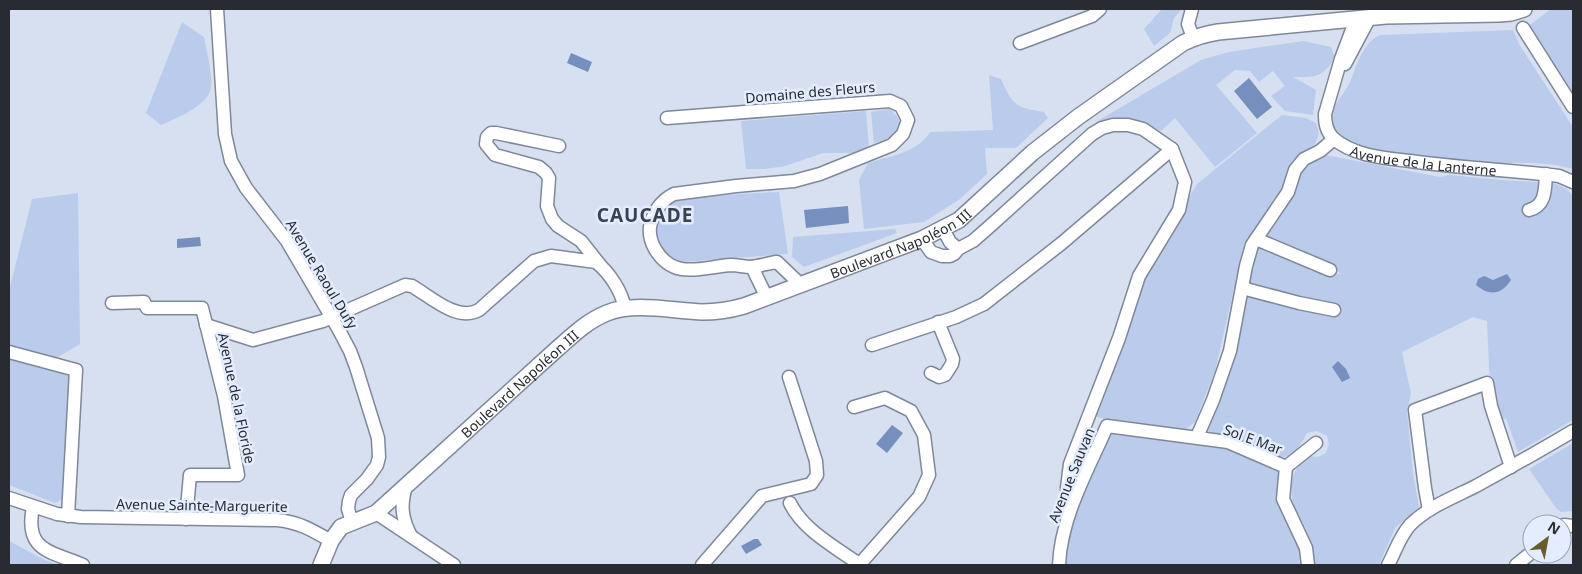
<svg xmlns="http://www.w3.org/2000/svg" width="1582" height="574" font-family="'Noto Sans',sans-serif">
  <style>
    .green { fill: #bacbeb }
    .water { fill: #768fbf }
    .lines { fill: none; stroke-linecap: round; stroke-linejoin: round }
    .minor-casing { stroke: #7f8898; stroke-width: 15 }
    .major-casing { stroke: #7f8898; stroke-width: 18 }
    .minor { stroke: #fff; stroke-width: 12 }
    .major { stroke: #fff; stroke-width: 15 }
    .labels { text-anchor: middle; dominant-baseline: central; stroke-width: 5; stroke-linejoin: round; paint-order: stroke }
    .street-label { font-size: 14px; fill: #282c32; stroke: #e3edff }
    .district-label { font-size: 19px; font-weight: bold; letter-spacing: 1px; fill: #3b4351; stroke: #e3edff }
  </style>
  <rect width="100%" height="100%" fill="#d6e0f1"/>
  <path class="green" d="M1162,9H1182L1174,18L1170,33L1154,46L1144,29Z
    M1551,9H1573V100L1527,27Z
    M182,22L204,37C206,48 213,77 211,87C209,106 176,118 161,125L146,113Z
    M1513,30L1519,44L1573,127V169C1544,160 1509,164 1478,163C1461,163 1443,161 1425,160C1406,158 1332,145 1330,122C1330,107 1344,95 1350,82C1357,65 1363,43 1380,35Z
    M1303,41L1331,47L1335,59C1320,78 1317,77 1293,77L1316,90L1313,115L1285,111L1271,96L1285,86L1273,71L1259,82L1250,71L1235,70L1216,85L1257,133L1215,167L1175,118L1161,131L1132,118L1096,122L1201,60L1229,52Z
    M989,75L1001,79C1013,106 1015,107 1044,112L1048,118L1016,148H985L987,174L960,199L924,222L864,229L859,180L868,163C890,156 917,153 930,132L993,130Z
    M889,109C898,115 906,127 894,135C889,139 880,141 874,143L871,112Z
    M866,111L869,148L854,153H823L785,166L765,169H746L741,121Z
    M1282,115L1306,118L1316,123L1319,134L1315,144L1300,155L1277,202L1267,217L1244,245L1215,371L1195,422L1183,431L1129,425L1093,416L1129,330L1142,279L1197,184Z
    M1325,155L1440,177L1450,175L1501,180L1553,183L1567,189L1573,196V420L1518,452L1506,418L1500,420L1490,388L1487,321L1473,317L1402,352L1411,394L1407,411L1413,473L1419,507L1395,528L1379,565H1312C1312,555 1312,544 1308,534C1305,526 1301,520 1297,513C1291,503 1290,485 1294,474C1296,467 1304,461 1309,456L1318,457L1326,453L1329,444L1327,436L1317,431L1307,433C1302,443 1294,458 1281,457C1274,456 1271,451 1262,453L1211,434L1205,426L1244,293L1339,315V305L1301,299L1246,287L1254,249L1259,243L1308,263L1310,271L1341,274L1326,260L1307,259L1263,238L1285,208L1299,174L1305,166Z
    M779,192L788,254L682,262C667,257 660,254 657,238C655,225 658,212 669,204C680,196 761,193 779,192Z
    M78,193L80,344L53,360L9,349V291L32,199Z
    M895,229L897,233L804,267L792,257L793,237Z
    M9,358L72,376L68,496L55,503L9,485Z
    M1113,431L1228,445L1276,464L1279,474L1277,495L1281,510L1299,542L1300,565H1062L1067,530Z
    M1573,443V511L1561,512L1556,508L1529,469Z
    M9,541L45,560L58,565H9Z"/>
  <path class="water" d="M571,53L592,62L588,72L567,63Z
    M1249,78L1272,107L1257,119L1234,91Z
    M848,206L849,223L806,228L804,210Z
    M200,237L201,246L177,248V239Z
    M1507,274L1511,280C1502,294 1490,297 1476,285L1478,279L1484,276L1493,280Z
    M1338,361L1346,369L1350,378L1342,382L1332,367Z
    M892,425L903,433L887,453L876,444Z
    M754,539H758L762,545L746,554L741,546Z"/>
  <g class="lines">
    <g class="minor-casing">
      <g id="minor">
        <path d="M217,9L225,134L231,161L246,188L287,241L339,330L350,351L356,367L378,438L379,457L377,465L367,479L351,495L349,501L348,509L352,522"/>
        <path d="M1192,9L1188,24L1193,38"/>
        <path id="s1" d="M1356,19L1341,59L1325,114C1325,123 1326,131 1333,138C1353,156 1385,158 1410,161C1459,168 1510,170 1559,176L1573,182"/>
        <path d="M1523,28L1573,107"/>
        <path d="M1020,43L1092,16L1100,9"/>
        <path d="M1345,64L1370,17"/>
        <path d="M667,118L890,101L901,106L908,120L903,134L892,145L820,174L794,181L736,186L674,194C660,201 653,212 650,227C649,235 651,242 655,249C674,281 702,267 731,265C738,265 744,267 751,267C759,266 769,263 777,262L801,285"/>
        <path d="M559,146L496,133H491L487,137L486,144L495,155L539,167L546,173L549,178L547,206L552,219L558,226L581,241L600,265"/>
        <path d="M1529,210C1546,206 1545,189 1546,174"/>
        <path d="M943,229L950,242L958,249"/>
        <path d="M922,239L931,252L942,256H950L954,254L958,249L973,241L989,227L1092,134L1102,128L1113,125H1128L1143,129L1172,149L1185,182L1179,210L1139,276L1119,338L1070,464L1067,488L1069,514"/>
        <path d="M1256,239L1330,270"/>
        <path d="M752,267L767,298"/>
        <path d="M1242,288L1299,303L1334,310"/>
        <path d="M112,303L144,302L147,308H202L224,396L238,475H190L186,519"/>
        <path d="M206,325L253,340L323,321L405,285L412,286C431,297 457,322 479,310L534,261L551,256L596,262C610,273 622,292 625,309"/>
        <path d="M872,345L956,317L984,304L1062,243L1172,149"/>
        <path d="M9,352L76,370L68,516"/>
        <path d="M931,373L939,377L945,375L952,364L953,359L938,322"/>
        <path d="M854,407L885,398L911,411L924,435L929,475L919,497L859,565"/>
        <path d="M1197,437L1213,400L1230,351L1246,266L1252,245L1288,192L1295,170L1304,159L1320,151L1334,139"/>
        <path d="M1286,467L1316,443"/>
        <path d="M406,486C400,506 402,519 411,536"/>
        <path d="M9,498L57,514L81,517L277,520C299,522 312,530 331,541"/>
        <path d="M790,503C803,530 835,547 859,564"/>
        <path d="M33,507C24,551 50,551 83,565"/>
        <path d="M1429,510L1425,488L1415,410L1487,383L1491,406L1511,467"/>
        <path d="M376,513L454,565"/>
        <path d="M1562,526L1564,525L1573,526"/>
        <path d="M702,565L762,496L811,484L817,475L816,461L789,377"/>
        <path d="M1059,565C1061,516 1088,470 1107,426L1228,442L1286,467L1283,499L1306,548L1308,565"/>
        <path d="M1388,565C1395,552 1400,536 1410,525C1428,507 1454,497 1476,486C1509,468 1541,450 1573,431"/>
        <path d="M1516,565L1532,552"/>
      </g>
    </g>
    <g class="major-casing">
      <g id="major">
        <path id="s2" d="M321,565L331,541L341,527L376,513L557,349C573,335 587,321 607,313C633,302 674,311 702,312C717,312 730,310 744,306L922,239L959,220L1032,153L1078,117L1183,43C1195,37 1205,34 1218,32L1386,16L1499,14L1511,13L1524,9"/>
      </g>
    </g>
    <use href="#minor" class="minor"/>
    <use href="#major" class="major"/>
  </g>
  <g class="labels">
    <g class="street-label">
      <text transform="translate(810 92) rotate(-5)">Domaine des Fleurs</text>
      <text stroke="none"><textPath href="#s1" startOffset="221">Avenue de la Lanterne</textPath></text>
      <text stroke="none"><textPath href="#s2" startOffset="694">Boulevard Napoléon III</textPath></text>
      <text transform="translate(322 274) rotate(59)">Avenue Raoul Dufy</text>
      <text stroke="none"><textPath href="#s2" startOffset="274">Boulevard Napoléon III</textPath></text>
      <text transform="translate(237 398) rotate(78)">Avenue de la Floride</text>
      <text transform="translate(1253 439) rotate(20)">Sol E Mar</text>
      <text transform="translate(1071 475) rotate(-68)">Avenue Sauvan</text>
      <text transform="translate(202 505) rotate(1)">Avenue Sainte-Marguerite</text>
    </g>
    <g class="district-label">
      <text x="645" y="215">CAUCADE</text>
    </g>
  </g>
  <rect width="1582" height="574" fill="none" stroke="#282c32" stroke-width="20"/>
  <g transform="translate(1547 539) rotate(32)"><circle r="24" fill="#e3edff" stroke="#98a0ad"/>
  <path d="M0-4L9 19L0 12L-9 19Z" fill="#695e2b"/>
  <text y="-8" font-size="14" font-weight="bold" text-anchor="middle" fill="#282c32">N</text>
  </g>
</svg>
